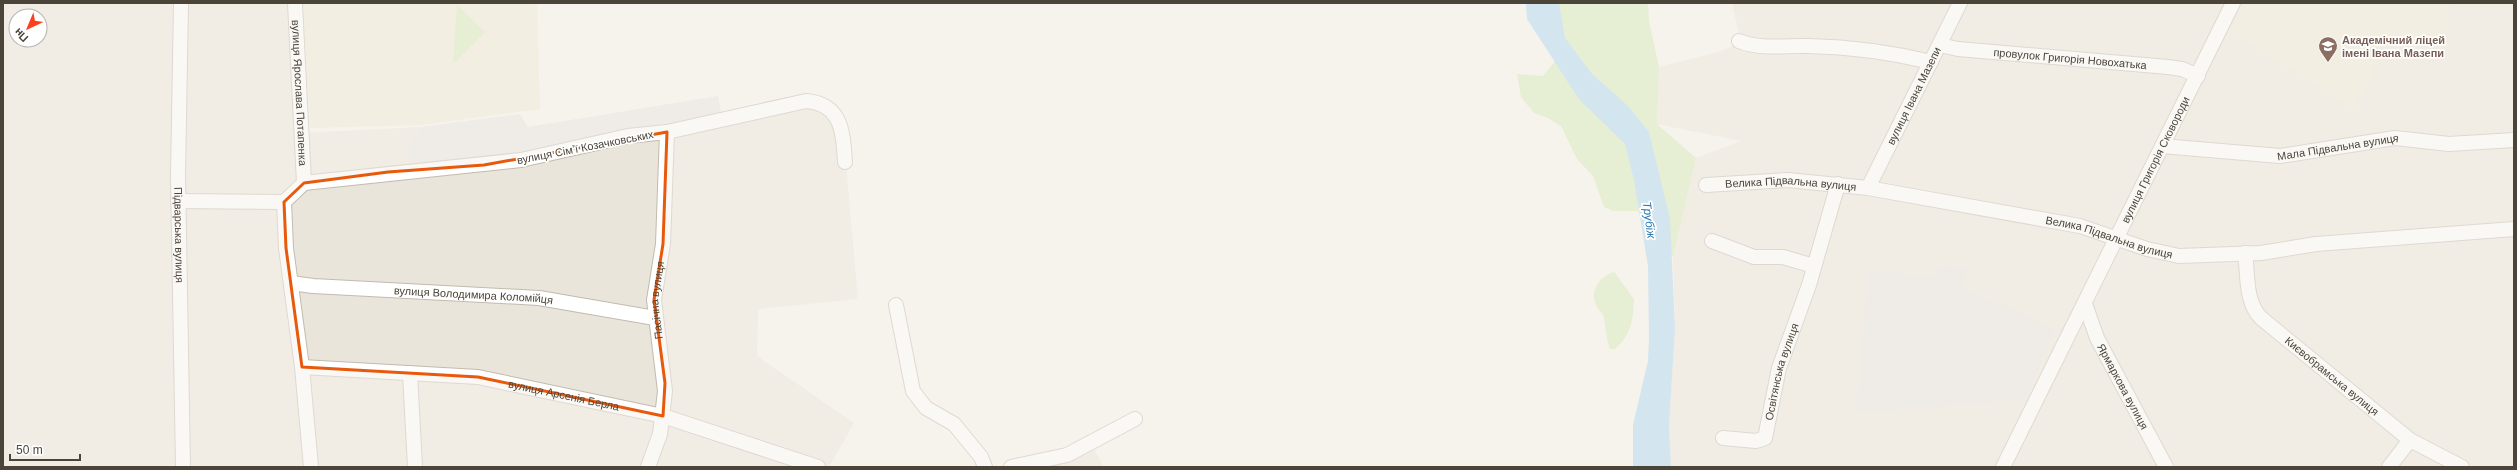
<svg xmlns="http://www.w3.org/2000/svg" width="2517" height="470" font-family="Helvetica,sans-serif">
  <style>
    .residential { fill: #eae5da; fill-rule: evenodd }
    .industrial { fill: #e6e2dd }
    .education { fill: #efe8d6 }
    .green { fill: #d2eab5 }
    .water { fill: #a9d4f2 }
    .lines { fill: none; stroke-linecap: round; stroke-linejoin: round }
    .minor-casing { stroke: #c2bbae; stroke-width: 16 }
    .minor { stroke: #fff; stroke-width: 14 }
    .marked { fill: none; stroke: #e8590c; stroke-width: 3; stroke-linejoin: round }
    .labels { text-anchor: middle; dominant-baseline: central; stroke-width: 3.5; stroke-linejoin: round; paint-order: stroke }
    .education-label { font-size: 11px; font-weight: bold; fill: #785e54; stroke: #fff; text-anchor: start }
    .street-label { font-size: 11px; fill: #4b4439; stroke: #fff }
    .water-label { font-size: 12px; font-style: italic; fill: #2e7ab2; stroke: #fff }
  </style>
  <rect width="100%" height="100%" fill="#f6f3ec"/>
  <path class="residential" d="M3,3H295L302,133L421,127L407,147L426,162V169L819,103L844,144L858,299L758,309L757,356L854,423L829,467H3ZM16,16H40V40H16Z
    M1732,3H2514V467H1671L1669,426L1675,328L1673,257L1696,158L1741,141L1657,124L1659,67L1719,52L1737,44L1740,38Z
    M1091,443L1104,467H1011Z"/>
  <path class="industrial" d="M718,96L722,119L426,170V162L409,160L407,147L421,127L520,114L528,127Z
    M1945,266L1967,269L1962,287L2055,330L2025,399L1856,413L1869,270L1929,278Z"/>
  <path class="education" d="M303,3H537L540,109L421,125L310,128Z
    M2246,3H2449L2447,47L2380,37L2373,73L2353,108L2231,31Z"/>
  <path class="green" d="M1559,3H1648L1649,21L1659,67L1657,124L1696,158L1673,257L1639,211H1613L1604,207L1593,176L1577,159L1561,126L1548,118L1534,113L1521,97L1517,74L1543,76C1570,46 1563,39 1559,3Z
    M457,5L485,32L453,64Z
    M1614,272L1634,299C1633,320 1632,334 1615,349H1610C1606,338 1606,329 1604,318C1603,313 1598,310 1596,305C1589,291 1601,275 1614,272Z"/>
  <path class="water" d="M1526,3H1559L1565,38L1592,74L1628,106L1649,132L1670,219L1675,328L1669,426L1671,467H1633V425L1648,361L1649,338L1648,266L1634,180L1625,144L1579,99L1527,19Z"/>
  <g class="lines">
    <g class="minor-casing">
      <g id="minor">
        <path id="s1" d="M181,3L178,175L183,467"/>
        <path id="s2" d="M295,3L304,183"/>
        <path d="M1739,41C1760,50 1787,45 1809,46C1848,47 1894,53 1931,62"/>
        <path id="s3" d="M1940,45L1958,49L2168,67L2182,69L2198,76"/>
        <path id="s4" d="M2162,146L2280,156L2395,138L2449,144L2514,140"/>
        <path d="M304,183L521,160L628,136L667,132L806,101C842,104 843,132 845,162"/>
        <path id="s5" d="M1706,185L1788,180L1868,188L2080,226L2147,249L2179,256L2261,253L2316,244L2514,229"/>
        <path id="s6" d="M1868,188L1960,3"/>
        <path d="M178,201L284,202L304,183"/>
        <path d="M284,202L286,248L302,367L311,467"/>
        <path d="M1712,241L1754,257H1783L1814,266"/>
        <path id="s7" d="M2245,253C2248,274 2245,302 2261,318L2410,440L2462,467"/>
        <path id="s8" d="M291,283L313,286L539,298L655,318"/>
        <path id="s9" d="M2085,304L2097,338L2166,467"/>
        <path d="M896,305L913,391L926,408L954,424L981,457L985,467"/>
        <path id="s10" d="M302,367L478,377L663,416L818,467"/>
        <path d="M410,373L415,467"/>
        <path id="s11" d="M1723,438L1756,441L1765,438L1779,368L1809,285L1838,184"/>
        <path id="s12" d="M648,467L660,434L665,391L654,300L663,244L667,132"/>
        <path d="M1011,467L1067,455L1135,419"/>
        <path id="s13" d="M2003,467L2233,3"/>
        <path d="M2389,467L2410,440"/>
      </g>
    </g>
    <use href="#minor" class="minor"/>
  </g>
  <path d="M0 0H2517V470H0ZM667,132L663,244L654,300L665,383L663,416L478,377L302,367L286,248L284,202L304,183L388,172L484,165Z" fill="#f6f3ec" fill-opacity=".55" fill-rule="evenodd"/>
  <path class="marked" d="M667,132L663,244L654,300L665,383L663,416L478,377L302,367L286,248L284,202L304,183L388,172L484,165Z"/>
  <defs>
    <g id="school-pin" transform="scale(1)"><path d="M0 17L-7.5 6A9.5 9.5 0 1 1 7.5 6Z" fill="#8d6e63" stroke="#fff"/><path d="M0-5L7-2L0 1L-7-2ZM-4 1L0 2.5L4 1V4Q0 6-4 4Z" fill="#fff"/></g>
  </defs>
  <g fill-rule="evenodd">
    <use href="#school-pin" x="2328" y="46"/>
  </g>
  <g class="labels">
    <g class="education-label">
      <text x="2342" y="40">Академічний ліцей<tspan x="2342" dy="13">імені Івана Мазепи</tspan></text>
    </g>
    <g class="street-label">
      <text stroke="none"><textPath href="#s3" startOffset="131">провулок Григорія Новохатька</textPath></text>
      <text stroke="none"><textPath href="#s2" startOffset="90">вулиця Ярослава Потапенка</textPath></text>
      <text stroke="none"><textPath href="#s6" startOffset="103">вулиця Івана Мазепи</textPath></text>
      <text transform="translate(585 147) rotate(-11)">вулиця Сімʼї Козачковських</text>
      <text stroke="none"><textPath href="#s4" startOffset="177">Мала Підвальна вулиця</textPath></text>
      <text stroke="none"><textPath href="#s13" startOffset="343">вулиця Григорія Сковороди</textPath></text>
      <text stroke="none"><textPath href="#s5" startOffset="85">Велика Підвальна вулиця</textPath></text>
      <text stroke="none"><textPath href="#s1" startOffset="232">Підварська вулиця</textPath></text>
      <text stroke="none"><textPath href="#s5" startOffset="409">Велика Підвальна вулиця</textPath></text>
      <text stroke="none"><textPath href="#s8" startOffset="183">вулиця Володимира Коломійця</textPath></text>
      <text stroke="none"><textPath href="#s12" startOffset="170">Пасічна вулиця</textPath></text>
      <text stroke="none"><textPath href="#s11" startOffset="111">Освітянська вулиця</textPath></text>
      <text stroke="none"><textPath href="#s7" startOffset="160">Києвобрамська вулиця</textPath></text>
      <text stroke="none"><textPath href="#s9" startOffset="91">Ярмаркова вулиця</textPath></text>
      <text stroke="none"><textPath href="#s10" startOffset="264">вулиця Арсенія Берла</textPath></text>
    </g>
    <g class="water-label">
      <text transform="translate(1649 220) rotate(82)">Трубіж</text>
    </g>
  </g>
  <rect width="2517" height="470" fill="none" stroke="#4b4439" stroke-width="8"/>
  <g transform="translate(28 28) rotate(224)"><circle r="19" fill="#ffffff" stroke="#b7b4b0"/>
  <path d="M0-3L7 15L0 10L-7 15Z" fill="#fc3f1d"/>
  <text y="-6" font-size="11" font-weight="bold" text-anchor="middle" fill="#4b4439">Пн</text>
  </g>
  <path d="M10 454v6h70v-6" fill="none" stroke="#4b4439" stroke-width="2"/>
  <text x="16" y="454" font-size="12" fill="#4b4439" stroke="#ffffff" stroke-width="3" paint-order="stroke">50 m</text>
</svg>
